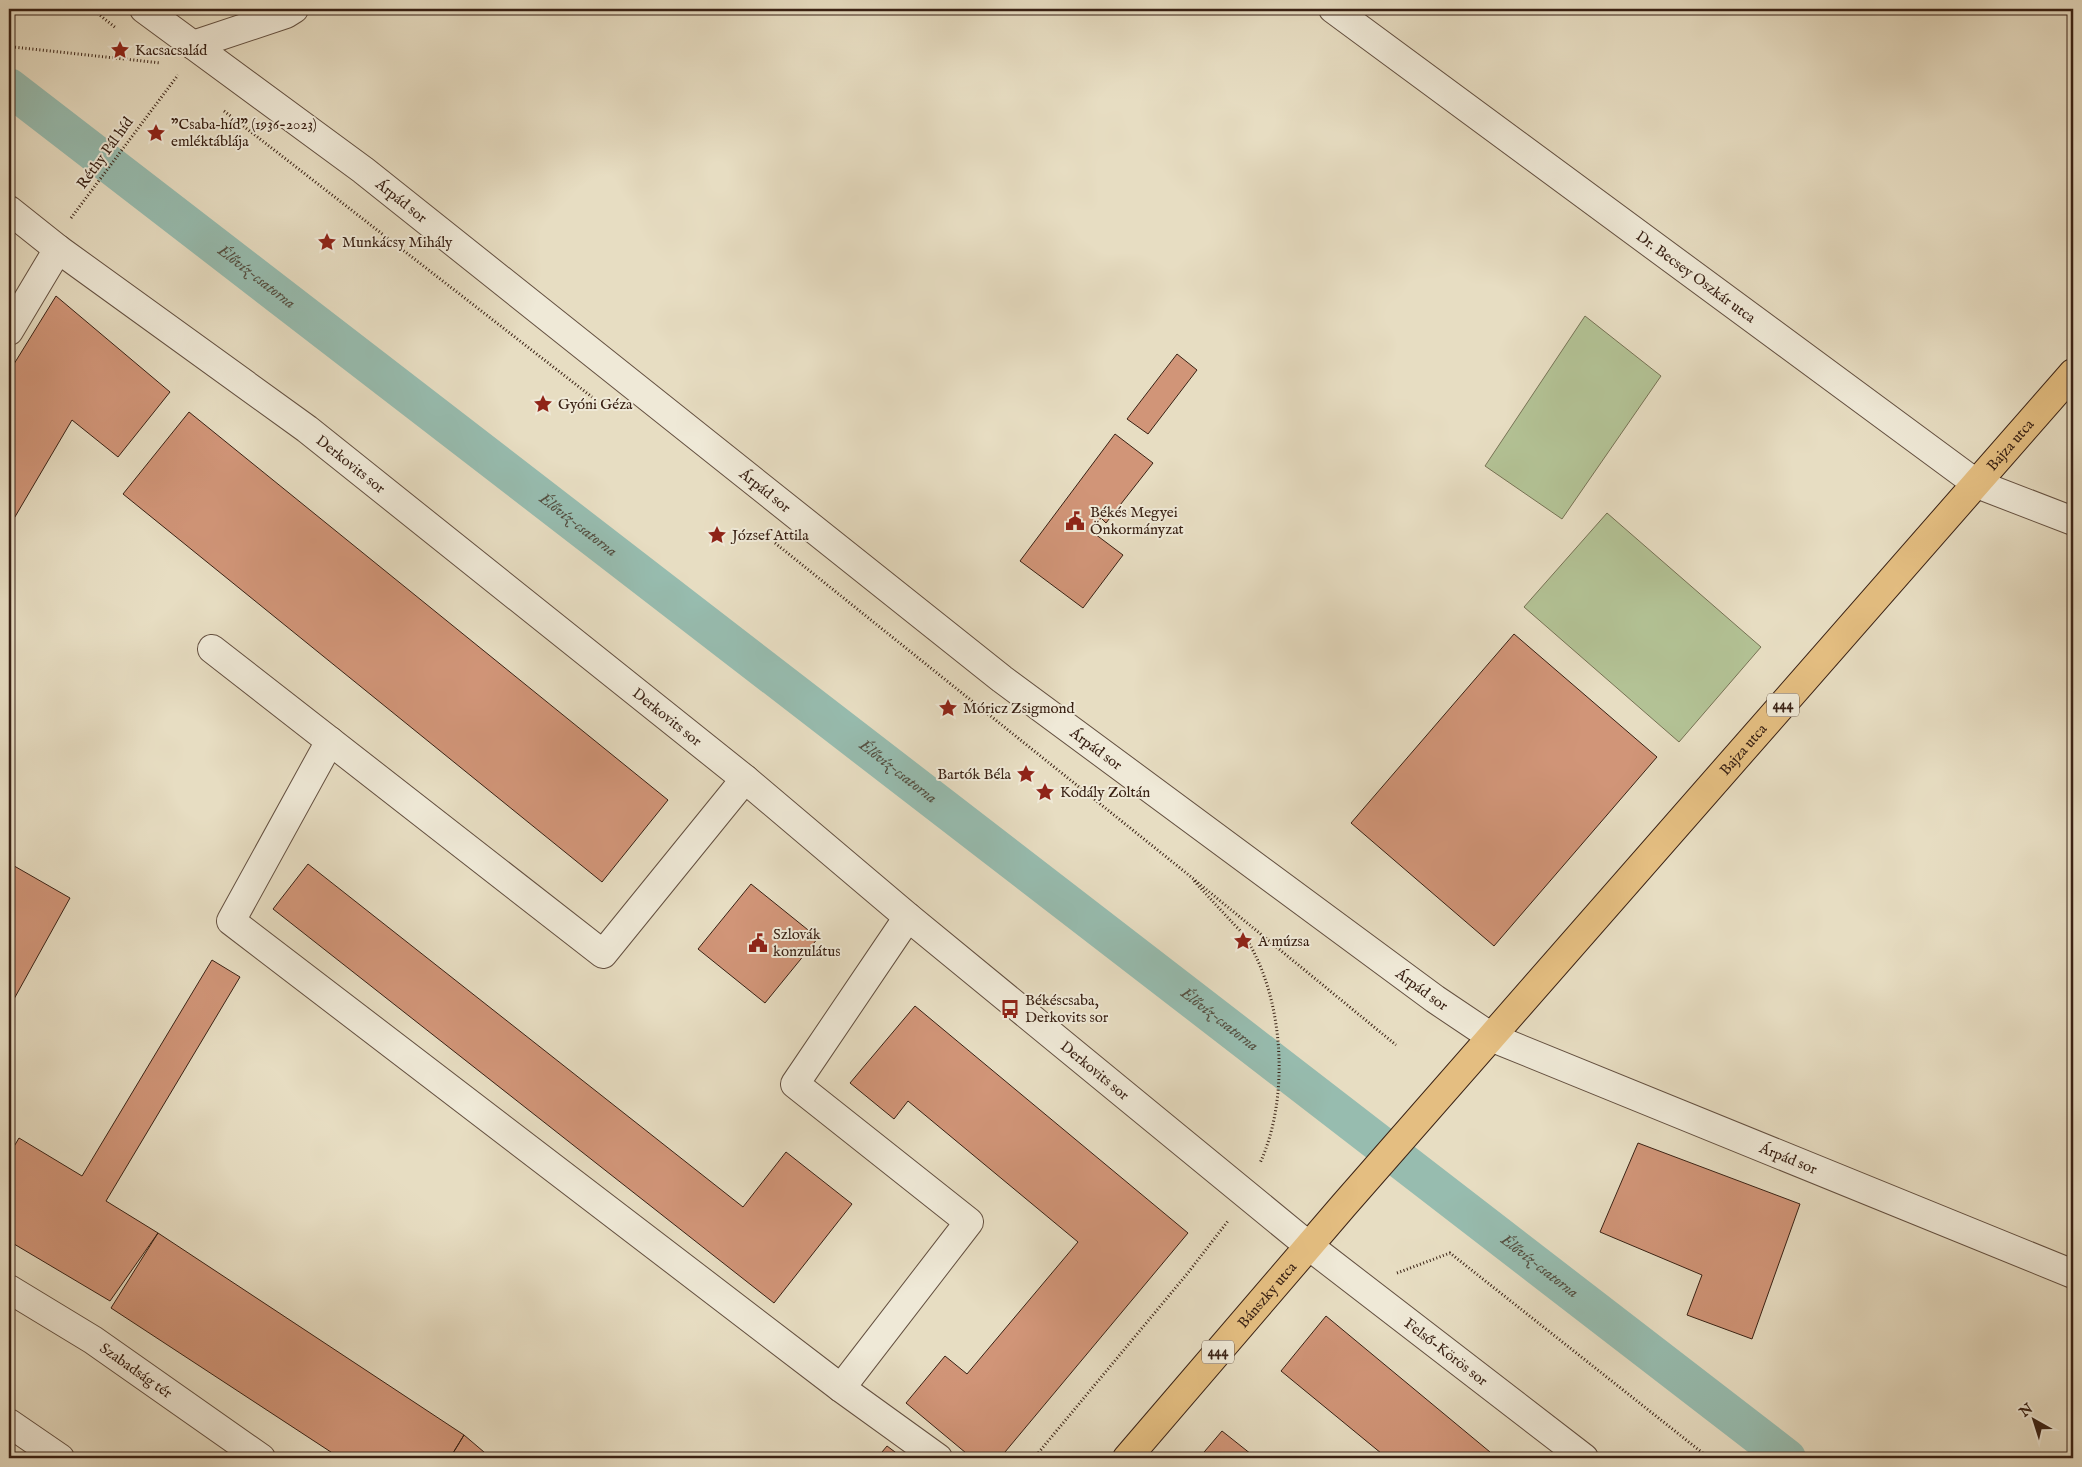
<svg xmlns="http://www.w3.org/2000/svg" width="2082" height="1467" font-family="'IM FELL English',serif">
  <style>
    .green { fill: #b3c295; stroke: #767254 }
    .lines { fill: none; stroke-linecap: round; stroke-linejoin: round }
    .canal { stroke: #97bcaf; stroke-width: 38 }
    .building { fill: #d19578; stroke: #392114 }
    .minor-casing { stroke: #645040; stroke-width: 30 }
    .major-casing { stroke: #392114; stroke-width: 30 }
    .path { stroke: #392114; stroke-width: 3; stroke-dasharray: 1 2.5; stroke-linecap: butt }
    .minor { stroke: #efe9d7; stroke-width: 28 }
    .major { stroke: #e4be81; stroke-width: 28 }
    .labels { text-anchor: middle; dominant-baseline: central; stroke-width: 4; stroke-linejoin: round; paint-order: stroke }
    .shield { fill: #efe9d7; stroke: #705d4e; stroke-width: 1 }
    .shield-label { font-size: 14px; font-weight: bold; fill: #392114 }
    .poi-label { font-size: 15px; fill: #392114; stroke: #efe9d7; text-anchor: start }
    .street-label { font-size: 15px; fill: #392114; stroke: #efe9d7 }
    .water-label { font-size: 16px; font-style: italic; fill: #555042; stroke: #efe9d7 }
  </style>
  <rect width="100%" height="100%" fill="#e7ddc2"/>
  <filter id="stains"><feTurbulence type="fractalNoise" baseFrequency=".004" numOctaves="4"/><feColorMatrix values="0 0 0 0 .2 0 0 0 0 .09 0 0 0 0 .02 0 0 0 .5 -.17"/></filter>
  <radialGradient id="worn" r=".72"><stop offset=".6" stop-color="#630" stop-opacity="0"/><stop offset="1" stop-color="#630" stop-opacity=".3"/></radialGradient>
  <path class="green" d="M1585,316L1661,376L1562,519L1485,466Z
    M1607,513L1761,647L1679,742L1524,607Z"/>
  <g class="lines">
    <path class="canal" id="s1" d="M9,87L1787,1458"/>
  </g>
  <path class="building" d="M56,296L170,392L118,457L72,420L9,527V372Z
    M1177,354L1197,370L1148,434L1127,419Z
    M189,412L668,800L602,882L123,494Z
    M1115,434L1153,463L1106,523L1101,518L1091,531L1123,555L1083,608L1020,561Z
    M1514,634L1657,757L1494,946L1351,823Z
    M9,863L70,898L9,1008Z
    M308,864L743,1207L786,1152L852,1204L774,1303L273,909Z
    M751,884L818,938L765,1003L698,949Z
    M212,960L240,977L106,1201L158,1233L110,1301L9,1241V1155L19,1138L82,1176Z
    M915,1006L1188,1233L1000,1458H972L906,1403L945,1356L967,1374L1078,1242L908,1101L894,1119L850,1083Z
    M1638,1143L1800,1204L1752,1339L1687,1315L1702,1275L1600,1232Z
    M158,1233L464,1435L450,1458H340L111,1308Z
    M1326,1316L1490,1452L1485,1458H1387L1281,1371Z
    M1222,1431L1256,1458H1199Z
    M464,1435L491,1458H450Z
    M887,1446L903,1458H877Z"/>
  <g class="lines">
    <g class="minor-casing">
      <g id="minor">
        <path id="s2" d="M144,9L363,170L1002,679L1435,999L1493,1038L2073,1274"/>
        <path id="s3" d="M1333,9L1977,484L2073,521"/>
        <path d="M193,45L286,14L294,9"/>
        <path id="s4" d="M9,210L58,249L307,429L745,779L908,917L1309,1246L1584,1458"/>
        <path d="M9,331L58,249"/>
        <path d="M212,649L603,954L745,779"/>
        <path d="M330,741L231,921L841,1388L938,1458"/>
        <path id="s5" d="M9,1289L93,1340L261,1458"/>
        <path d="M841,1388L969,1222L795,1084L908,917"/>
        <path d="M9,1423L60,1458"/>
      </g>
    </g>
    <g class="major-casing">
      <g id="major">
        <path id="s6" d="M1127,1458L1344,1205L2073,373"/>
      </g>
    </g>
    <path class="path" d="M92,9L116,28
      M9,44L13,47L161,63
      M224,111L592,397
      M71,218L178,75
      M775,543L1185,872L1396,1045
      M1194,881C1206,894 1218,907 1230,920C1235,926 1243,932 1247,940C1284,1000 1290,1098 1260,1163
      M1397,1273L1450,1253L1709,1458
      M1034,1458L1187,1274L1228,1221"/>
    <use href="#minor" class="minor"/>
    <use href="#major" class="major"/>
  </g>
  <defs>
    <g id="sight-bare" transform="scale(1.5)"><path d="M0-6L1.8-2.2L6-1.7L2.9 1.2L3.7 5.4L0 3.3L-3.7 5.4L-2.9 1.2L-6-1.7L-1.8-2.2Z" fill="#8f2418" stroke="#efe9d7" stroke-width="2.5" paint-order="stroke"/></g>
    <g id="civic-bare" transform="scale(1.5)"><path d="M-.6-6.5H3V-4.5H.6V-3L4-1V1h2V6H-6V1h2V-1L-.6-3ZM-1.2 2.5V6h2.4V2.5Z" fill="#8f2418" stroke="#efe9d7" stroke-width="2.5" paint-order="stroke"/></g>
    <g id="bus-bare" transform="scale(1.5)"><path d="M-5-6H5V4H4V6H2V4H-2V6H-4V4H-5ZM-3.5-4V0h7V-4ZM-3.5 1.2v1.5H-2V1.2ZM2 1.2v1.5H3.5V1.2Z" fill="#8f2418" stroke="#efe9d7" stroke-width="2.5" paint-order="stroke"/></g>
  </defs>
  <g fill-rule="evenodd">
    <use href="#sight-bare" x="120" y="50"/>
    <use href="#sight-bare" x="156" y="133"/>
    <use href="#sight-bare" x="327" y="242"/>
    <use href="#sight-bare" x="543" y="404"/>
    <use href="#civic-bare" x="1075" y="521"/>
    <use href="#sight-bare" x="717" y="535"/>
    <use href="#sight-bare" x="948" y="708"/>
    <use href="#sight-bare" x="1026" y="774"/>
    <use href="#sight-bare" x="1045" y="792"/>
    <use href="#sight-bare" x="1243" y="941"/>
    <use href="#civic-bare" x="758" y="943"/>
    <use href="#bus-bare" x="1010" y="1009"/>
  </g>
  <g class="labels">
    <g class="shield">
      <rect x="1767" y="693.5" width="32" height="23" rx="4"/>
      <rect x="1202" y="1340.5" width="32" height="23" rx="4"/>
    </g>
    <g class="shield-label">
      <text x="1783" y="705">444</text>
      <text x="1218" y="1352">444</text>
    </g>
    <g class="poi-label">
      <text x="135" y="50">Kacsacsalád</text>
      <text x="171" y="124">"Csaba‑híd" (1936-2023)<tspan x="171" dy="17">emléktáblája</tspan></text>
      <text x="342" y="242">Munkácsy Mihály</text>
      <text x="558" y="404">Gyóni Géza</text>
      <text x="1090" y="512">Békés Megyei<tspan x="1090" dy="17">Önkormányzat</tspan></text>
      <text x="732" y="535">József Attila</text>
      <text x="963" y="708">Móricz Zsigmond</text>
      <text x="1011" y="774" text-anchor="end">Bartók Béla</text>
      <text x="1060" y="792">Kodály Zoltán</text>
      <text x="773" y="934">Szlovák<tspan x="773" dy="17">konzulátus</tspan></text>
      <text x="1258" y="941">A múzsa</text>
      <text x="1025" y="1000">Békéscsaba,<tspan x="1025" dy="17">Derkovits sor</tspan></text>
    </g>
    <g class="street-label">
      <text transform="translate(105 153) rotate(-54)">Réthy Pál híd</text>
      <text stroke="none"><textPath href="#s2" startOffset="321">Árpád sor</textPath></text>
      <text stroke="none"><textPath href="#s3" startOffset="451">Dr. Becsey Oszkár utca</textPath></text>
      <text stroke="none"><textPath href="#s6" startOffset="1344">Bajza utca</textPath></text>
      <text stroke="none"><textPath href="#s4" startOffset="426">Derkovits sor</textPath></text>
      <text stroke="none"><textPath href="#s2" startOffset="786">Árpád sor</textPath></text>
      <text stroke="none"><textPath href="#s4" startOffset="831">Derkovits sor</textPath></text>
      <text stroke="none"><textPath href="#s2" startOffset="1206">Árpád sor</textPath></text>
      <text stroke="none"><textPath href="#s6" startOffset="939">Bajza utca</textPath></text>
      <text stroke="none"><textPath href="#s2" startOffset="1611">Árpád sor</textPath></text>
      <text stroke="none"><textPath href="#s4" startOffset="1386">Derkovits sor</textPath></text>
      <text stroke="none"><textPath href="#s2" startOffset="2016">Árpád sor</textPath></text>
      <text stroke="none"><textPath href="#s6" startOffset="215">Bánszky utca</textPath></text>
      <text stroke="none"><textPath href="#s4" startOffset="1836">Felső-Körös sor</textPath></text>
      <text stroke="none"><textPath href="#s5" startOffset="151">Szabadság tér</textPath></text>
    </g>
    <g class="water-label">
      <text stroke="none"><textPath href="#s1" startOffset="312">Élővíz-csatorna</textPath></text>
      <text stroke="none"><textPath href="#s1" startOffset="718">Élővíz-csatorna</textPath></text>
      <text stroke="none"><textPath href="#s1" startOffset="1122">Élővíz-csatorna</textPath></text>
      <text stroke="none"><textPath href="#s1" startOffset="1528">Élővíz-csatorna</textPath></text>
      <text stroke="none"><textPath href="#s1" startOffset="1932">Élővíz-csatorna</textPath></text>
    </g>
  </g>
  <rect width="2082" height="1467" fill="none" stroke="#e7ddc2" stroke-width="30"/>
  <rect x="10" y="10" width="2062" height="1447" fill="none" stroke="#392114" stroke-width="2.5"/>
  <rect x="15" y="15" width="2052" height="1437" fill="none" stroke="#392114"/>
  <g transform="translate(2034 1420) rotate(321)" stroke="#efe9d7" stroke-width="4" paint-order="stroke">
  <path d="M0-4L9 19L0 12L-9 19Z" fill="#392114"/>
  <text y="-8" font-size="14" font-weight="bold" text-anchor="middle" fill="#392114">N</text>
  </g>
  <rect width="100%" height="100%" filter="url(#stains)"/>
  <rect width="100%" height="100%" fill="url(#worn)"/>
</svg>
